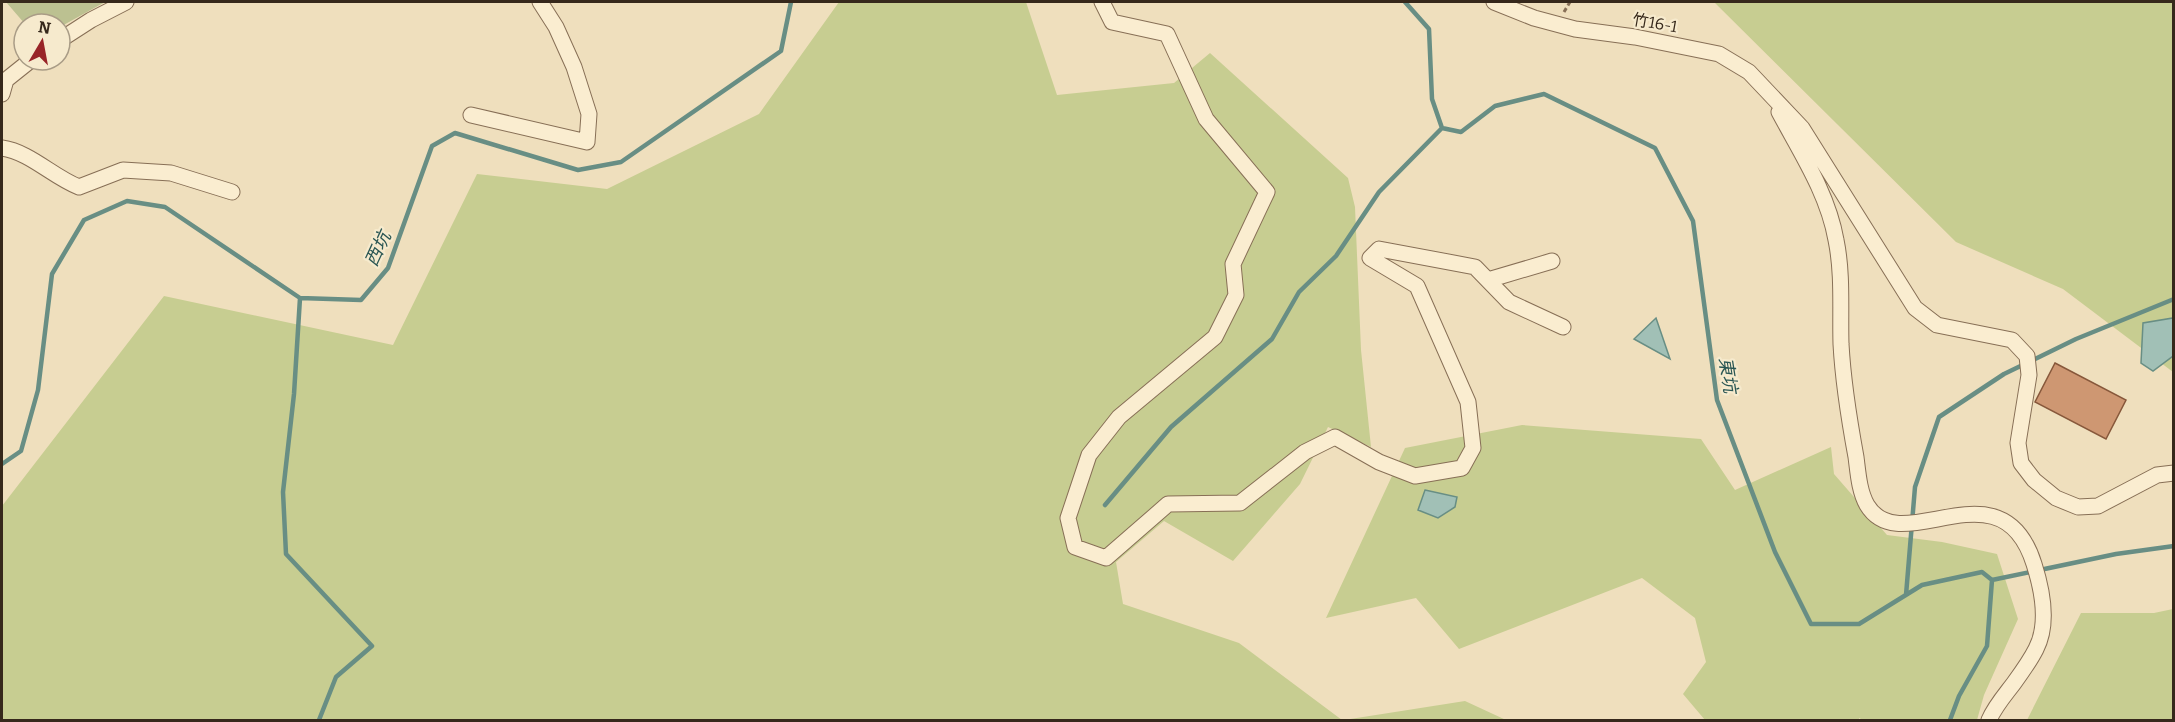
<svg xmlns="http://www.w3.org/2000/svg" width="2175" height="722" font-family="Bitter,'Noto Sans TC',serif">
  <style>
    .green { fill: #c7cd91 }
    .cemetery { fill: #bcc191 }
    .water { fill: #a1c0b6; stroke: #688e84; stroke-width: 1.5 }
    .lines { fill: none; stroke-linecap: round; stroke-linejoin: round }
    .stream { stroke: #688e84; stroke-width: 4.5 }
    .building { fill: #ce9772; stroke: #87583b; stroke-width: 1.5 }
    .minor-casing { stroke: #876f56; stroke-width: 17 }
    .path { stroke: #876f56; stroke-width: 3; stroke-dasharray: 4.5 3; stroke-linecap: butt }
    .minor { stroke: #faedd0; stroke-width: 15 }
    .labels { text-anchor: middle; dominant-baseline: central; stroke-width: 4.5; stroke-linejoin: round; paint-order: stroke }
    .street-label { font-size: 16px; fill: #36281b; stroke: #f6eacd }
    .water-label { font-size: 18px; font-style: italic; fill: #2a5653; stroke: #f6eacd }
  </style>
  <rect width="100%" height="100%" fill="#efdfbd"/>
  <path class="green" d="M839,2H1026L1057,95L1174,83L1210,53L1348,178L1355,207L1361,350L1371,447L1328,427L1300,484L1233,561L1164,521L1116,562L1123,604L1239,643L1342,720H2V506L164,296L393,345L477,174L607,189L759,114Z
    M1714,2H2173V372L2063,289L1956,242Z
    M1522,425L1701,439L1735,490L1831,447L1834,474L1887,535L1942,542L1997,554L2018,619L1984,695L1977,720H1863L1859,718V720H1705L1683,694L1706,662L1695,618L1642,578L1459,649L1416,598L1326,618L1405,448Z
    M2173,609V720H2027L2081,613H2154Z
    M1465,701L1506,720H1344Z"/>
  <path class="cemetery" d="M6,2H105L60,27V24H25Z"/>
  <path class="water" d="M1656,318L1670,359L1634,339Z
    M2173,318V356L2153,371L2141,363L2143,323Z
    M1425,490L1457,497L1455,507L1438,518L1418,510Z"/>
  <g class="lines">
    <path class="stream" d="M1405,2L1429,29L1432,99L1442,128L1461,132L1495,106L1544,94L1655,148L1693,221L1717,400L1775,552L1811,624H1859L1922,585L1982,572L1992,580L1987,646L1959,696L1950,720
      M300,298L294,394L283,492L286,554L372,646L336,677L319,720
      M2,464L21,451L38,390L52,274L84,220L127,201L165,207L300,298L361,300L388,268L432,146L455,133L578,170L621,162L781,51L791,2
      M1105,505L1171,427L1272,339L1299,292L1336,256L1379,192L1442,128
      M1992,580L2116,554L2174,546
      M1906,595L1915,487L1939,417L2004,374L2076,339L2174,299"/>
  </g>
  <path class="building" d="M2055,363L2126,400L2106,439L2035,402Z"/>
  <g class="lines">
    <g class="minor-casing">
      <path id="minor" d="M1102,2L1112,22L1167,34L1206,119L1267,192L1233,264L1236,295L1215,337L1119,417L1089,455L1068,518L1075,547L1106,558L1168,504L1240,503L1305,452L1335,437L1379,462L1415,476L1462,468L1473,448L1468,402L1417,286L1370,258L1379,249L1475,267L1509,302L1563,327
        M1494,2L1534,18L1575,29L1635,37L1719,54L1749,72L1802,128L1915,308L1937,325L2012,340L2027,356L2029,375L2018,443L2021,463L2034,480L2056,498L2078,507L2098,506L2157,475L2174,473
        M60,40L91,20L126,2
        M2,94L6,80L31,60
        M1779,112C1801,153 1828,194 1836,240C1843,274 1840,310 1841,344C1843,382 1849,419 1856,457C1858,472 1859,491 1867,505C1901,562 2001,459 2034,564C2042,589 2049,624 2036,649C2030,661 2022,672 2014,683C2005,695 1995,706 1989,720
        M471,115L587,142L589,114L574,67L556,27L540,2
        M2,148C30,152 53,177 79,187L123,170L171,173L232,192
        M1488,280L1552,261"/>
    </g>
    <path class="path" d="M1564,12L1570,2"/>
    <use href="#minor" class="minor"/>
  </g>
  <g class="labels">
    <g class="street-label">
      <text transform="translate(1655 23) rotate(10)">竹16-1</text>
    </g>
    <g class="water-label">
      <text transform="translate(378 249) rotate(-65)">西坑</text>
      <text transform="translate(1728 375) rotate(81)">東坑</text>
    </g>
  </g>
  <rect width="2175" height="722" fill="none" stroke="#36281b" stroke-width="6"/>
  <g transform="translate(42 42) rotate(10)"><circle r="28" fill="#f6eacd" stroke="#a99c86" stroke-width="1.5"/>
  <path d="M0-4.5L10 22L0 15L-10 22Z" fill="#982427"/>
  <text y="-9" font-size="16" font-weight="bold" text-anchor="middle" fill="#36281b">N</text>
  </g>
</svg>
